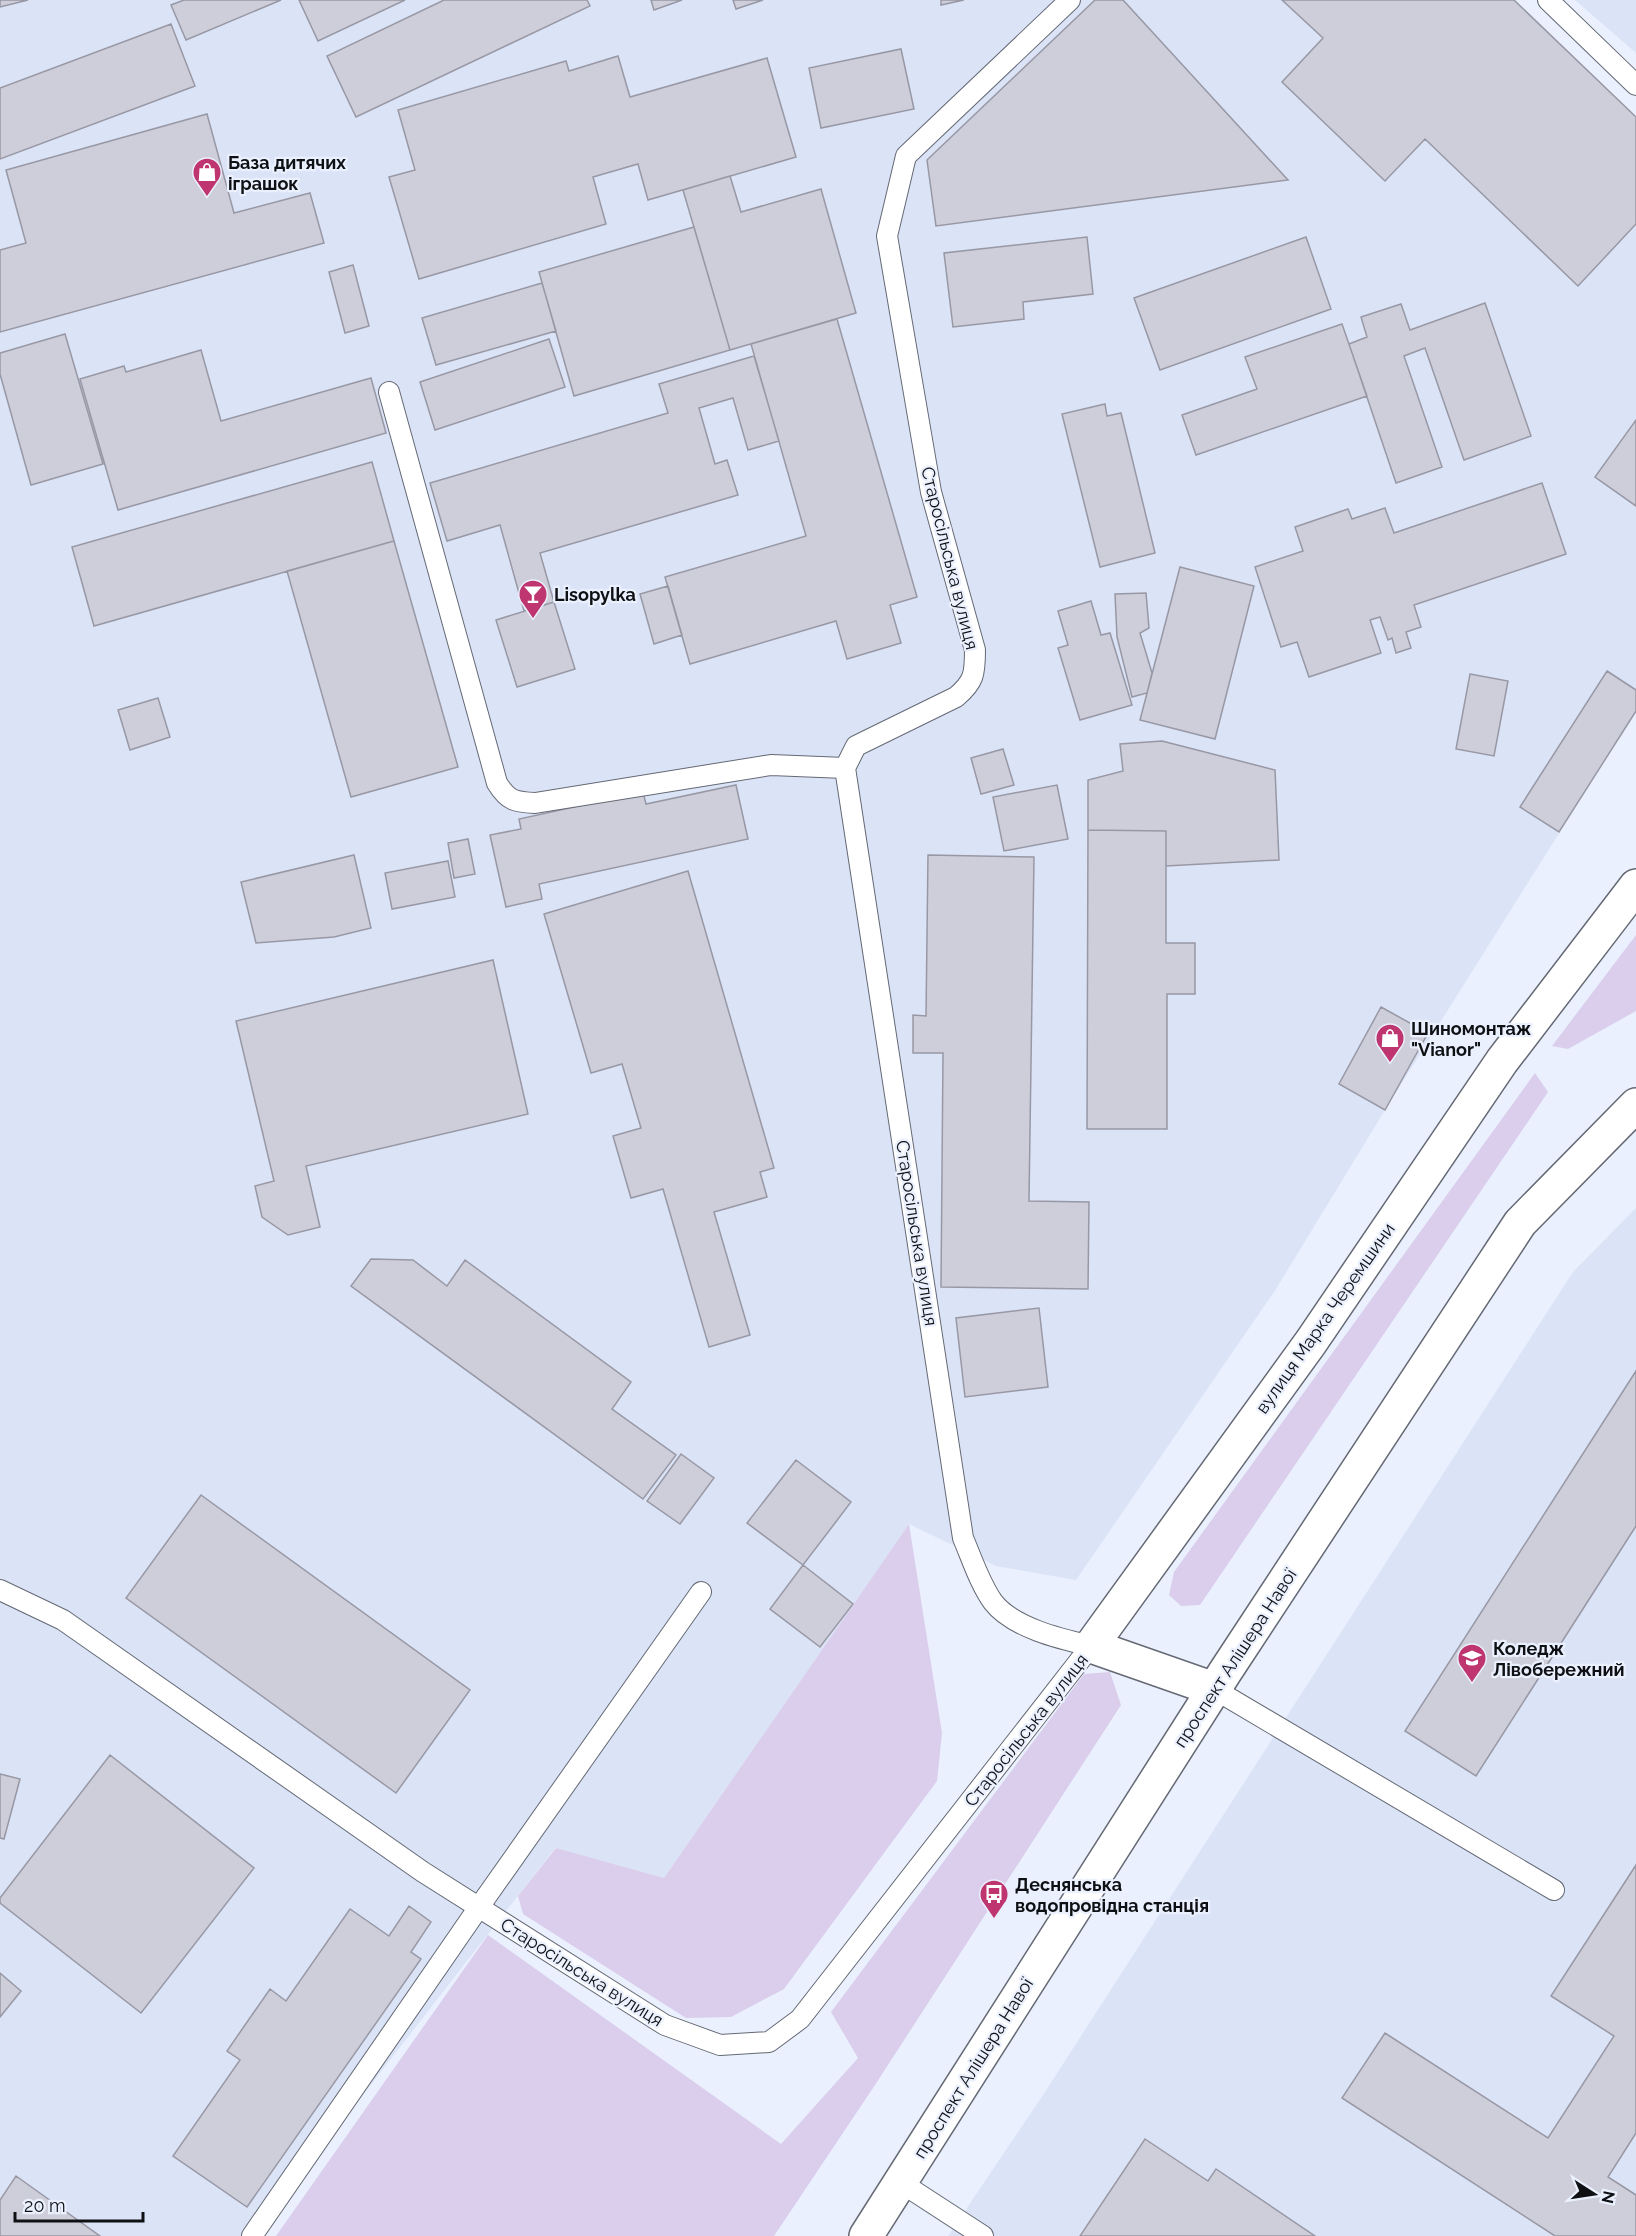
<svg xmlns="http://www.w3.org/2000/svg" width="1636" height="2236" font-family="Raleway,sans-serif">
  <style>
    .built { fill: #dbe3f7 }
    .green { fill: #daceec }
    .building { fill: #cecedb; stroke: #9898a5; stroke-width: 1.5 }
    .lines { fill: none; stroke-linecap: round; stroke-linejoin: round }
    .lane-casing { stroke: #646974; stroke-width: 22 }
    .street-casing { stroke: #646974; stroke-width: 36 }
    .secondary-casing { stroke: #646974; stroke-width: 36 }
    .lane { stroke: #fff; stroke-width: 20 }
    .street { stroke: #fff; stroke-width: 33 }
    .secondary { stroke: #fff; stroke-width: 33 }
    .labels { text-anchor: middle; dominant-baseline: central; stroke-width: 4.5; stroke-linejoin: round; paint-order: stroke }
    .poi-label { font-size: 18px; font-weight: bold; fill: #0e1014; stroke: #eaf0fd; text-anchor: start }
    .street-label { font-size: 18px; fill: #0e1014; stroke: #eaf0fd }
  </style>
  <rect width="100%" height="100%" fill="#eaf0fd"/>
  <path class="built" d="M0,0H1514L1636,117V711L1385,1110L1276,1289L1076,1580L996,1566L909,1524L664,1878L555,1848L253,2236H0Z
    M1575,0H1636V53Z
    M1636,1208V2236H948L1043,2095L1573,1272Z"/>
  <path class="green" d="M1636,935V1011L1568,1049L1552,1046Z
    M1535,1073L1548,1092L1200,1605L1181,1606L1169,1595L1174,1572Z
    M909,1524L942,1733L937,1781L784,1989L731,2017L686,2018L523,1914L518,1896L556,1848L664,1878Z
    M1110,1672L1121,1705L875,2085L774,2236H276L488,1935L781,2144L858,2058L831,2012L1084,1674Z"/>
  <path class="building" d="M0,0H28L0,7Z
    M184,0H281L186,40L171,5Z
    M299,0H405L318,41Z
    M444,0H587L590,6L356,117L327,56Z
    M651,0H682L654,10Z
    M733,0H763L736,9Z
    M941,0H964L941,5Z
    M1095,0H1123L1288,180L936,226L927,160Z
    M1282,0H1514L1636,117V224L1578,286L1425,139L1385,181L1282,82L1323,38Z
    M171,24L195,86L0,159V88Z
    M901,49L914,109L821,128L809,68Z
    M618,56L630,97L767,58L796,157L648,200L638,164L593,177L606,224L419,279L389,177L415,170L398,110L566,61L569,71Z
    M207,114L234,213L310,193L324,243L0,332V250L26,243L6,170Z
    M730,176L741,212L821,189L856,313L730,350L683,190Z
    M694,227L730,350L574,396L539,272Z
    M1087,237L1093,294L1023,302L1024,319L953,327L944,253Z
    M1306,237L1331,309L1160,370L1134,298Z
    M353,265L369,326L345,333L329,272Z
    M542,283L556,331L436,365L422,318Z
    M1485,303L1531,436L1464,460L1425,348L1404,356L1442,467L1396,483L1349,344L1367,337L1361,317L1401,304L1410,330Z
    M837,319L917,597L890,605L901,643L847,659L836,621L690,664L665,577L806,536L751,344Z
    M1342,324L1367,396L1196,455L1182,415L1257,389L1245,357Z
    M65,334L103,464L31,485L0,374V353Z
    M549,339L565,387L435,430L420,382Z
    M201,350L221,421L371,378L386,433L118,510L80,379L124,366L126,372Z
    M754,356L779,441L748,450L733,398L699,408L715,464L727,460L738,495L540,553L554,602L524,611L500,525L447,541L430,483L668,413L659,384Z
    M1105,404L1107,416L1121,413L1155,553L1100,567L1062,414Z
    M1636,420V506L1595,477Z
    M372,462L394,541L94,626L72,547Z
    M1542,483L1566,554L1414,605L1421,627L1406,632L1411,648L1396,653L1392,638L1388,640L1380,617L1370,620L1381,653L1309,677L1297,642L1281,647L1255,567L1303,551L1295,527L1348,509L1352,519L1385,508L1394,533Z
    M394,541L458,767L351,797L287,571Z
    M1180,567L1254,586L1215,739L1140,720Z
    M668,586L682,635L654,644L640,594Z
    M1146,593L1149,628L1140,633L1152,673L1147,693L1132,697L1117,637L1115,594Z
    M1091,601L1101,635L1110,633L1132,705L1080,720L1058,648L1068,645L1058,611Z
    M554,602L575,669L517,687L496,620Z
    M1607,671L1636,690V711L1559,832L1520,807Z
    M1470,674L1508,681L1494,756L1456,749Z
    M158,698L170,737L130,750L118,710Z
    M1162,741L1275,770L1279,860L1166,866V831L1088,830V780L1123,771L1120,744Z
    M1003,749L1014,785L981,794L971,758Z
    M736,785L748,839L539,884L542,899L506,907L490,835L521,829L519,819L643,792L646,804Z
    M1057,785L1068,839L1004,851L993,797Z
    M1088,830L1166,831V943H1195V994H1167V1129H1087Z
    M468,839L475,874L454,878L448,843Z
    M354,855L371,928L334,937L256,943L241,882Z
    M928,855L1034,857L1029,1201L1089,1202L1088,1289L941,1287L943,1053H913V1015L926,1016Z
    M448,861L455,897L392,909L385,873Z
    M688,871L774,1168L760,1172L767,1197L714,1212L750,1335L709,1347L663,1189L631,1198L613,1136L641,1128L622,1064L591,1073L544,914Z
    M493,960L528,1114L306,1166L320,1227L288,1235L262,1217L255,1186L274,1181L236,1021Z
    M1381,1007L1428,1033L1385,1110L1339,1084Z
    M371,1259L413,1260L447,1286L465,1260L631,1382L612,1409L676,1455L643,1499L351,1286Z
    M1039,1308L1048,1387L965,1397L956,1318Z
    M1636,1371V1526L1476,1776L1405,1731Z
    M681,1454L714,1478L680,1524L647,1501Z
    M796,1460L851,1502L803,1565L747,1523Z
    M201,1495L470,1690L396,1793L126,1598Z
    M803,1565L853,1604L820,1647L770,1609Z
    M110,1755L254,1868L141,2013L0,1903V1898Z
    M0,1774L20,1779L4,1839L0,1838Z
    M1636,1865V2133L1608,2177L1636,2195V2236H1555L1342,2098L1385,2033L1548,2138L1614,2036L1551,1996Z
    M409,1906L431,1922L411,1952L421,1959L247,2207L173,2156L240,2060L227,2051L270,1989L286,2001L350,1909L389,1936Z
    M0,1973L21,1991L0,2017Z
    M1145,2139L1208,2181L1216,2169L1315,2236H1080Z
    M16,2176L100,2236H0V2200Z"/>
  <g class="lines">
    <g class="lane-casing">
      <path id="lane" d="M1548,0L1636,85
        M389,392L497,783C508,801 515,802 535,803L771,765L845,768
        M0,1590L63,1620L423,1872L665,2025L720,2045L769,2042L800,2019L1091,1646C1061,1639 1013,1628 993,1602C980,1584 972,1559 963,1538L845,768L856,746L956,697C974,682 975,674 975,650L931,492L887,236L906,156L1070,0
        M1214,1689L1554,1890
        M900,2182L983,2236
        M252,2236L479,1907L701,1592"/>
    </g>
    <g class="street-casing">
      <path id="street" d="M1214,1689L1091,1646L1311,1342L1502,1061L1636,886"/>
    </g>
    <g class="secondary-casing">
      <path id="secondary" d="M866,2236L1225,1672L1520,1223L1636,1105"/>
    </g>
    <use href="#lane" class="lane"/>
    <use href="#street" class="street"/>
    <use href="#secondary" class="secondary"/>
  </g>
  <defs>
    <g id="shop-pin" transform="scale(1.5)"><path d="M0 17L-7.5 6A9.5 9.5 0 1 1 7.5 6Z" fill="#be3570" stroke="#eaf0fd"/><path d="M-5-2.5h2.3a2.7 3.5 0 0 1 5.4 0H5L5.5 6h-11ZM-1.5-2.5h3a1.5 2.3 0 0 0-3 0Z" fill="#fff"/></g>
    <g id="bar-pin" transform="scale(1.5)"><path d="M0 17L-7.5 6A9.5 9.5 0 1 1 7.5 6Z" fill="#be3570" stroke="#eaf0fd"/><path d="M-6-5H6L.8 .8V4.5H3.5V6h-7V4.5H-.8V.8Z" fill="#fff"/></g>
    <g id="university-pin" transform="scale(1.5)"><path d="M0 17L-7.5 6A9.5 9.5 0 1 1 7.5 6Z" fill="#be3570" stroke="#eaf0fd"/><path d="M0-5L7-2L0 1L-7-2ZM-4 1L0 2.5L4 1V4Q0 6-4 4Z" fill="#fff"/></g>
    <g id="bus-pin" transform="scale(1.5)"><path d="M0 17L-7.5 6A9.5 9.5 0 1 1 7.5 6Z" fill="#be3570" stroke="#eaf0fd"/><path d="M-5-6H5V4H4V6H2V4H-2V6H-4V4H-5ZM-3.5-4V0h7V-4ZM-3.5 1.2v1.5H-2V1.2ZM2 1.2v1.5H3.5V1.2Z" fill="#fff"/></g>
  </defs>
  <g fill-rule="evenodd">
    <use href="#shop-pin" x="207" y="172"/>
    <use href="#bar-pin" x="533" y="594"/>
    <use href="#shop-pin" x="1390" y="1038"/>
    <use href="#university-pin" x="1472" y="1658"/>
    <use href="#bus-pin" x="994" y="1894"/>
  </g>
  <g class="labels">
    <g class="poi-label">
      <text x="228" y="162">База дитячих<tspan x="228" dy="21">іграшок</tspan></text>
      <text x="554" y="594">Lisopylka</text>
      <text x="1411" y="1028">Шиномонтаж<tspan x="1411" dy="21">"Vianor"</tspan></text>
      <text x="1493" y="1648">Коледж<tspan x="1493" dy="21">Лівобережний</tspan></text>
      <text x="1015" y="1884">Деснянська<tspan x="1015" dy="21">водопровідна станція</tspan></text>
    </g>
    <g class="street-label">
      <text transform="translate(950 558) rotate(76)">Старосільська вулиця</text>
      <text transform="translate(917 1233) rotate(81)">Старосільська вулиця</text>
      <text transform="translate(1325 1318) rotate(-55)">вулиця Марка Черемшини</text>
      <text transform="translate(1235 1658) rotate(-57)">проспект Алішера Навої</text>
      <text transform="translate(1026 1730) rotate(-52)">Старосільська вулиця</text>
      <text transform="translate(582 1972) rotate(32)">Старосільська вулиця</text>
      <text transform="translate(973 2068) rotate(-58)">проспект Алішера Навої</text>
    </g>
  </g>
  <g transform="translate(1594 2194) rotate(102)" stroke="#eaf0fd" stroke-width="4.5" paint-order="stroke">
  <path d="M0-4.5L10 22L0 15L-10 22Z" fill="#0e1014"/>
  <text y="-9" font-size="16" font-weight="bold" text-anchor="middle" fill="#0e1014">N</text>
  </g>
  <path d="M15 2212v9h128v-9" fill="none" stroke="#0e1014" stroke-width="3"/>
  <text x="24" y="2212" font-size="18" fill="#0e1014" stroke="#eaf0fd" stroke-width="4.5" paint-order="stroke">20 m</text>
</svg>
